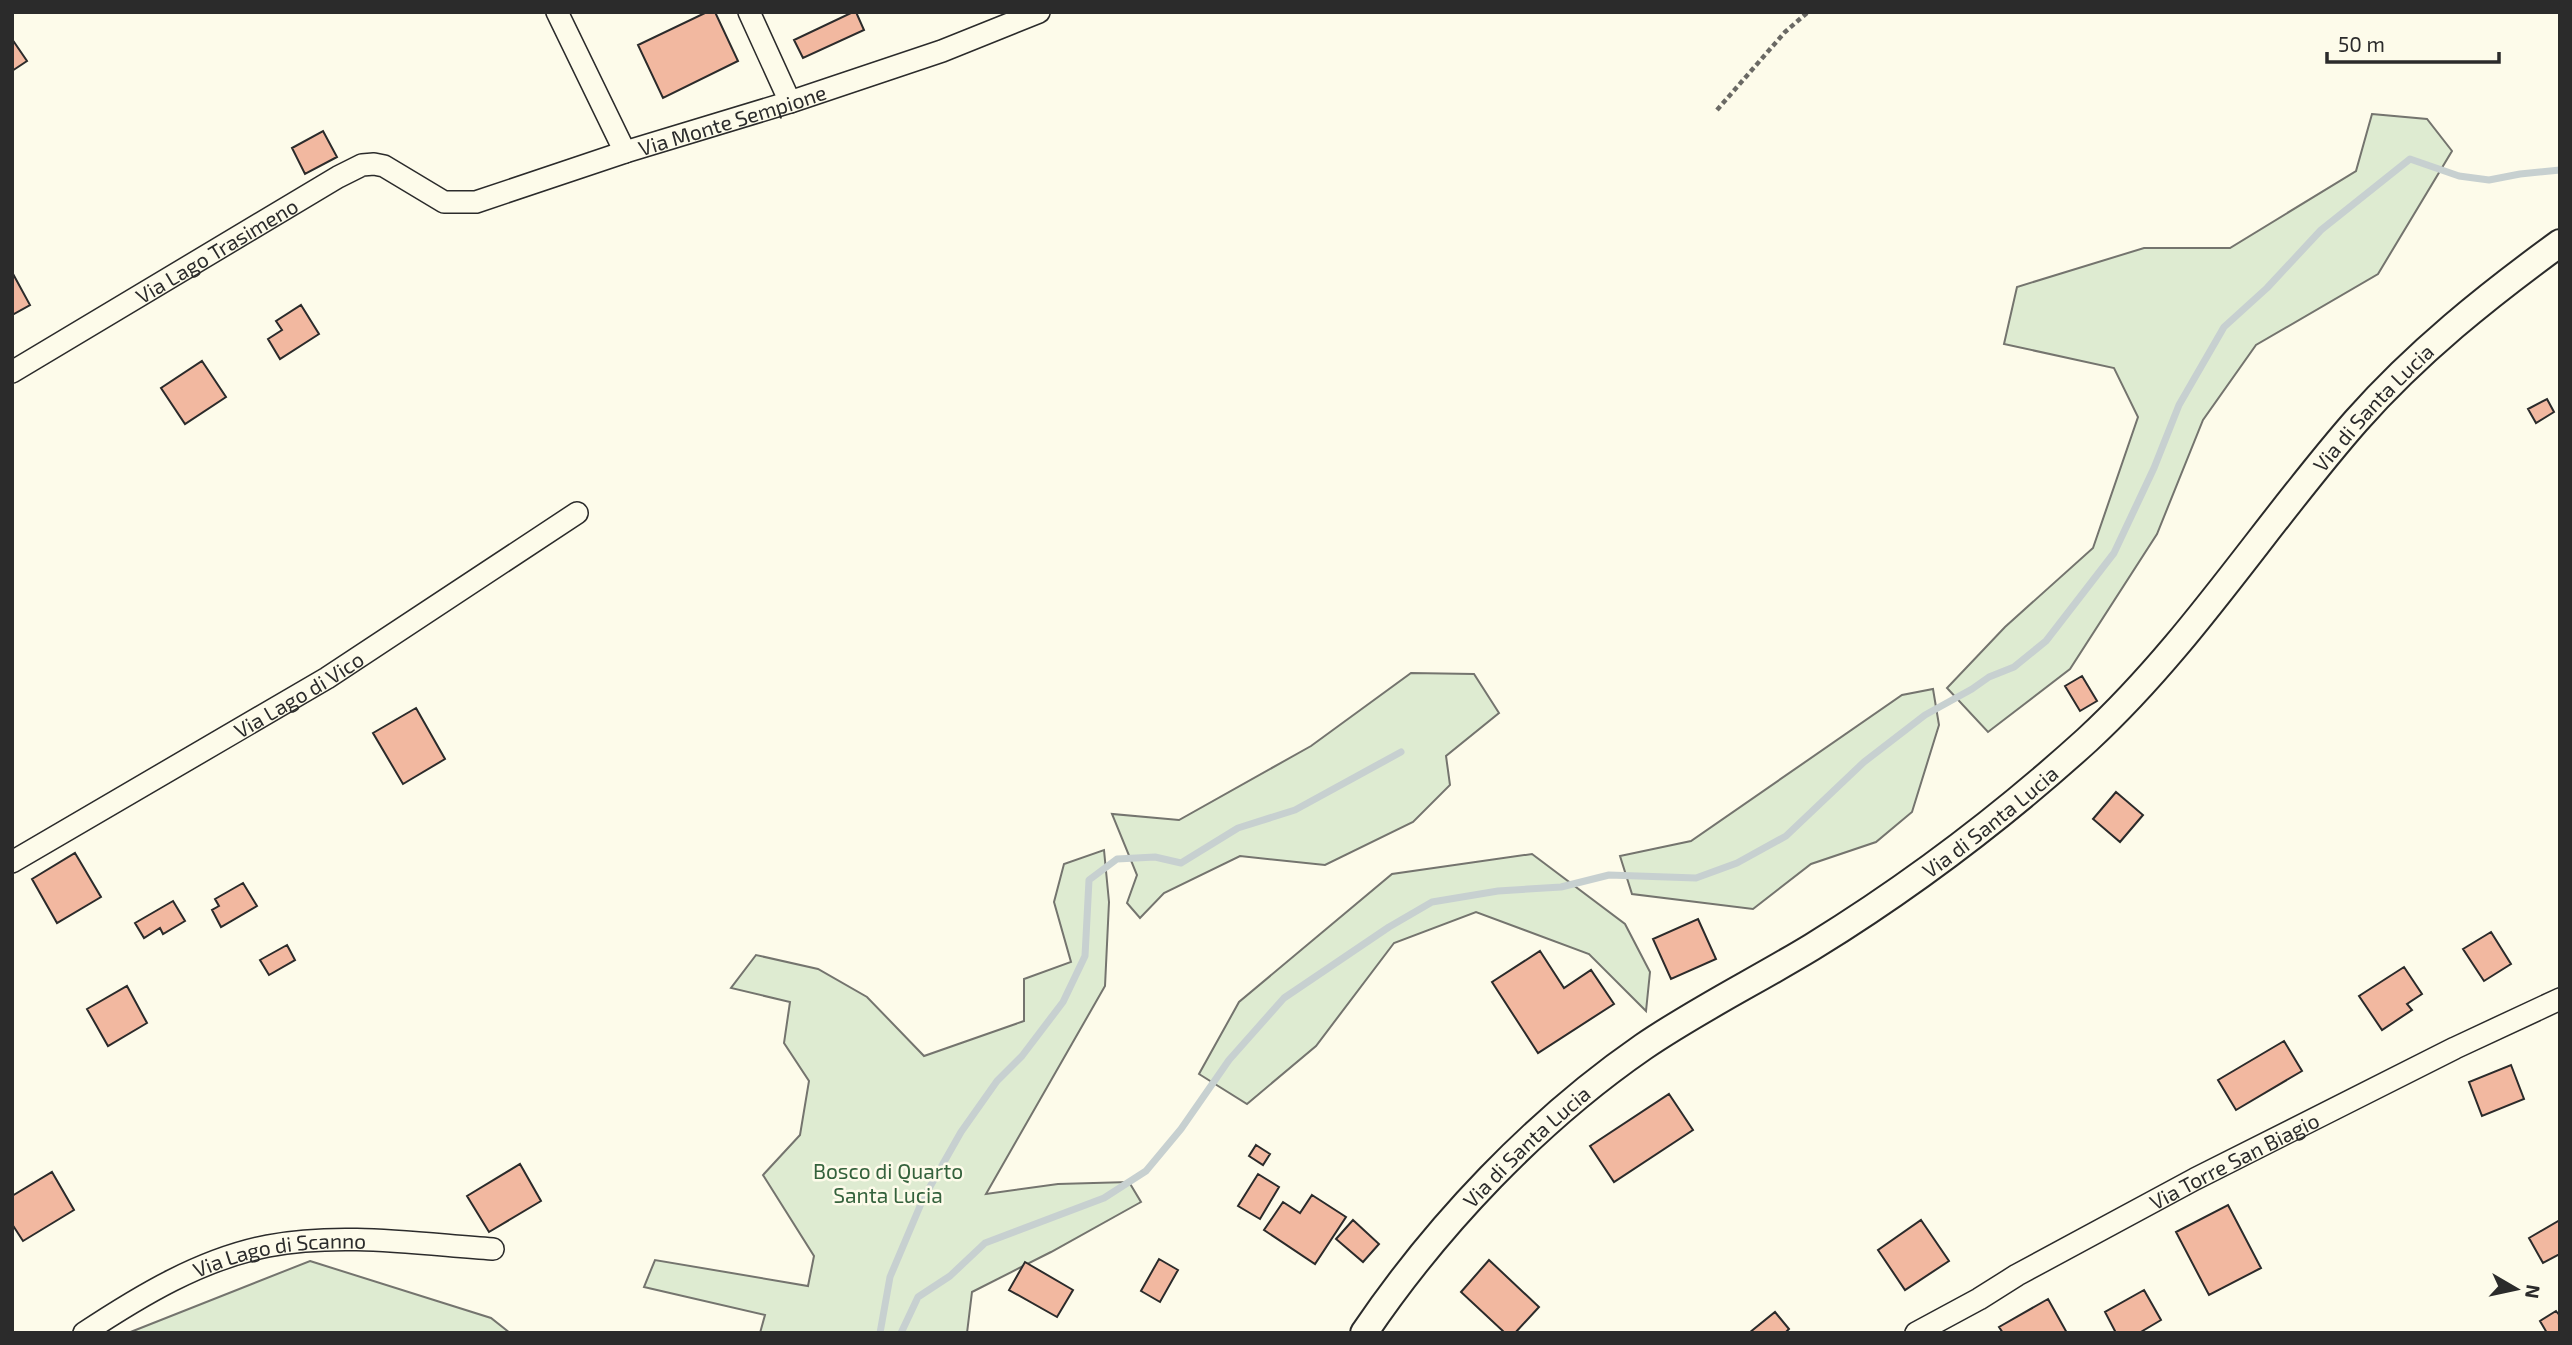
<svg xmlns="http://www.w3.org/2000/svg" width="2572" height="1345" font-family="'Exo 2',sans-serif">
  <style>
    .green { fill: #deebd1; stroke: #74746e; stroke-width: 2 }
    .lines { fill: none; stroke-linecap: round; stroke-linejoin: round }
    .stream { stroke: #c7d0d0; stroke-width: 7 }
    .building { fill: #f2b8a0; stroke: #2b2b2b; stroke-width: 2 }
    .minor-casing { stroke: #2b2b2b; stroke-width: 24 }
    .tertiary-casing { stroke: #2b2b2b; stroke-width: 30 }
    .path { stroke: #6a6964; stroke-width: 4.5; stroke-dasharray: 5 3.5; stroke-linecap: butt }
    .minor { stroke: #fdfbea; stroke-width: 21 }
    .tertiary { stroke: #fdfbea; stroke-width: 26 }
    .labels { text-anchor: middle; dominant-baseline: central; stroke-width: 5; stroke-linejoin: round; paint-order: stroke }
    .street-label { font-size: 21px; fill: #2b2b2b; stroke: #fdfbea }
    .park-label { font-size: 21px; fill: #34623c; stroke: #fdfbea }
  </style>
  <rect width="100%" height="100%" fill="#fdfbea"/>
  <path class="green" d="M2372,114L2427,119L2452,151L2378,274L2256,345L2203,420L2157,534L2070,669L1988,732L1947,688L2005,627L2093,548L2138,417L2114,368L2004,344L2017,287L2144,248H2230L2356,171Z
    M1411,673L1474,674L1499,713L1446,756L1450,785L1413,822L1325,865L1240,856L1164,893L1140,918L1127,903L1137,875L1112,814L1179,820L1311,746Z
    M1933,689L1939,725L1912,812L1876,842L1811,864L1753,909L1632,894L1620,856L1691,841L1902,695Z
    M1104,850L1109,902L1105,986L986,1194L1058,1184L1129,1182L1141,1202L1051,1252L972,1292L967,1333H760L765,1315L644,1287L655,1260L808,1286L814,1256L763,1175L800,1135L809,1081L784,1043L790,1002L731,988L756,955L818,969L867,997L924,1056L1024,1021V979L1071,962L1054,902L1064,864Z
    M1532,854L1625,924L1650,972L1646,1011L1589,954L1476,912L1394,943L1316,1046L1247,1104L1199,1074L1239,1002L1392,874Z
    M310,1261L491,1318L510,1333H128Z"/>
  <g class="lines">
    <path class="stream" d="M880,1333L890,1277L923,1199L961,1132L997,1081L1022,1056L1063,1002L1085,956L1089,880L1117,859L1155,857L1181,863L1238,828L1295,810L1401,752
      M901,1333L918,1297L950,1276L985,1243L1104,1198L1146,1171L1181,1129L1229,1060L1284,998L1389,927L1432,902L1498,891L1561,887L1609,875L1696,878L1737,863L1786,836L1864,762L1925,715L1972,689L1989,677L2014,667L2046,641L2114,553L2154,468L2179,405L2224,327L2267,288L2321,230L2410,159L2459,176L2489,180L2520,174L2560,170"/>
  </g>
  <path class="building" d="M707,12H715L738,61L663,98L638,45Z
    M853,12H856L864,30L803,58L794,40Z
    M12,39L27,61L12,71Z
    M323,131L337,157L305,174L292,148Z
    M12,272L30,305L12,315Z
    M301,305L319,334L280,359L268,339L282,330L276,321Z
    M202,361L226,397L185,424L161,388Z
    M2547,399L2554,412L2536,423L2528,409Z
    M2082,676L2097,701L2080,711L2065,686Z
    M416,708L445,759L403,784L373,733Z
    M2116,792L2143,815L2120,842L2093,819Z
    M75,853L101,897L57,923L32,879Z
    M243,883L257,906L221,927L212,910L219,906L215,899Z
    M173,901L185,921L163,934L160,928L144,938L135,923Z
    M1698,919L1716,959L1671,979L1653,939Z
    M2491,932L2511,964L2484,981L2463,949Z
    M287,945L295,960L269,975L260,960Z
    M1540,951L1564,988L1591,970L1614,1004L1538,1053L1492,982Z
    M2404,967L2422,994L2407,1004L2412,1010L2382,1030L2359,996Z
    M127,986L147,1023L108,1046L87,1009Z
    M2284,1041L2302,1071L2236,1110L2218,1080Z
    M2511,1065L2524,1099L2482,1116L2469,1082Z
    M1669,1094L1693,1130L1614,1182L1590,1146Z
    M1256,1145L1270,1154L1263,1165L1249,1156Z
    M520,1164L541,1201L489,1232L467,1196Z
    M52,1172L74,1210L23,1241L12,1224V1196Z
    M1258,1174L1279,1187L1260,1219L1238,1206Z
    M1312,1195L1346,1217L1315,1264L1264,1230L1283,1202L1300,1213Z
    M2228,1205L2261,1268L2209,1295L2176,1232Z
    M1353,1220L1379,1244L1363,1262L1336,1239Z
    M1921,1220L1949,1261L1905,1290L1878,1250Z
    M2560,1220V1254L2543,1263L2529,1238Z
    M1159,1259L1178,1270L1160,1302L1141,1291Z
    M1489,1260L1539,1307L1515,1333H1505L1461,1292Z
    M1025,1262L1073,1290L1057,1317L1009,1290Z
    M2144,1290L2161,1320L2139,1333H2116L2105,1312Z
    M2048,1299L2067,1333H2003L1999,1327Z
    M2556,1311L2560,1316V1333H2547L2540,1321Z
    M1775,1312L1789,1329L1785,1333H1749Z"/>
  <g class="lines">
    <g class="minor-casing">
      <g id="minor">
        <path d="M557,12L625,152"/>
        <path d="M749,12L790,102"/>
        <path id="s1" d="M12,372L338,177L362,165L374,164L384,166L444,202H476L625,152L790,102L942,51L1039,12"/>
        <path id="s2" d="M12,862L327,678L577,513"/>
        <path id="s3" d="M84,1333C140,1296 201,1259 268,1246C341,1232 419,1244 493,1249"/>
        <path id="s4" d="M1916,1333L1979,1299L2017,1275L2195,1179L2455,1048L2560,999"/>
      </g>
    </g>
    <g class="tertiary-casing">
      <g id="tertiary">
        <path id="s5" d="M1364,1333C1437,1225 1536,1121 1643,1047C1697,1010 1756,981 1812,947C1911,886 2001,818 2087,740C2190,645 2264,526 2356,421C2416,353 2487,296 2560,243"/>
      </g>
    </g>
    <path class="path" d="M1717,110L1785,32L1808,12"/>
    <use href="#minor" class="minor"/>
    <use href="#tertiary" class="tertiary"/>
  </g>
  <g class="labels">
    <g class="street-label">
      <text stroke="none"><textPath href="#s1" startOffset="800">Via Monte Sempione</textPath></text>
      <text stroke="none"><textPath href="#s1" startOffset="238">Via Lago Trasimeno</textPath></text>
      <text stroke="none"><textPath href="#s5" startOffset="1382">Via di Santa Lucia</textPath></text>
      <text stroke="none"><textPath href="#s2" startOffset="332">Via Lago di Vico</textPath></text>
      <text stroke="none"><textPath href="#s5" startOffset="816">Via di Santa Lucia</textPath></text>
      <text stroke="none"><textPath href="#s5" startOffset="248">Via di Santa Lucia</textPath></text>
      <text stroke="none"><textPath href="#s4" startOffset="362">Via Torre San Biagio</textPath></text>
      <text stroke="none"><textPath href="#s3" startOffset="215">Via Lago di Scanno</textPath></text>
    </g>
    <g class="park-label">
      <text x="888" y="1170">Bosco di Quarto<tspan x="888" dy="24">Santa Lucia</tspan></text>
    </g>
  </g>
  <rect width="2572" height="1345" fill="none" stroke="#2b2b2b" stroke-width="28"/>
  <g transform="translate(2516 1289) rotate(99)" stroke="#fdfbea" stroke-width="5" paint-order="stroke">
  <path d="M0-5L12 26L0 18L-12 26Z" fill="#2b2b2b"/>
  <text y="-10" font-size="19" font-weight="bold" text-anchor="middle" fill="#2b2b2b">N</text>
  </g>
  <path d="M2327 52v10h172v-10" fill="none" stroke="#2b2b2b" stroke-width="3.5"/>
  <text x="2338" y="52" font-size="21" fill="#2b2b2b" stroke="#fdfbea" stroke-width="5" paint-order="stroke">50 m</text>
</svg>
